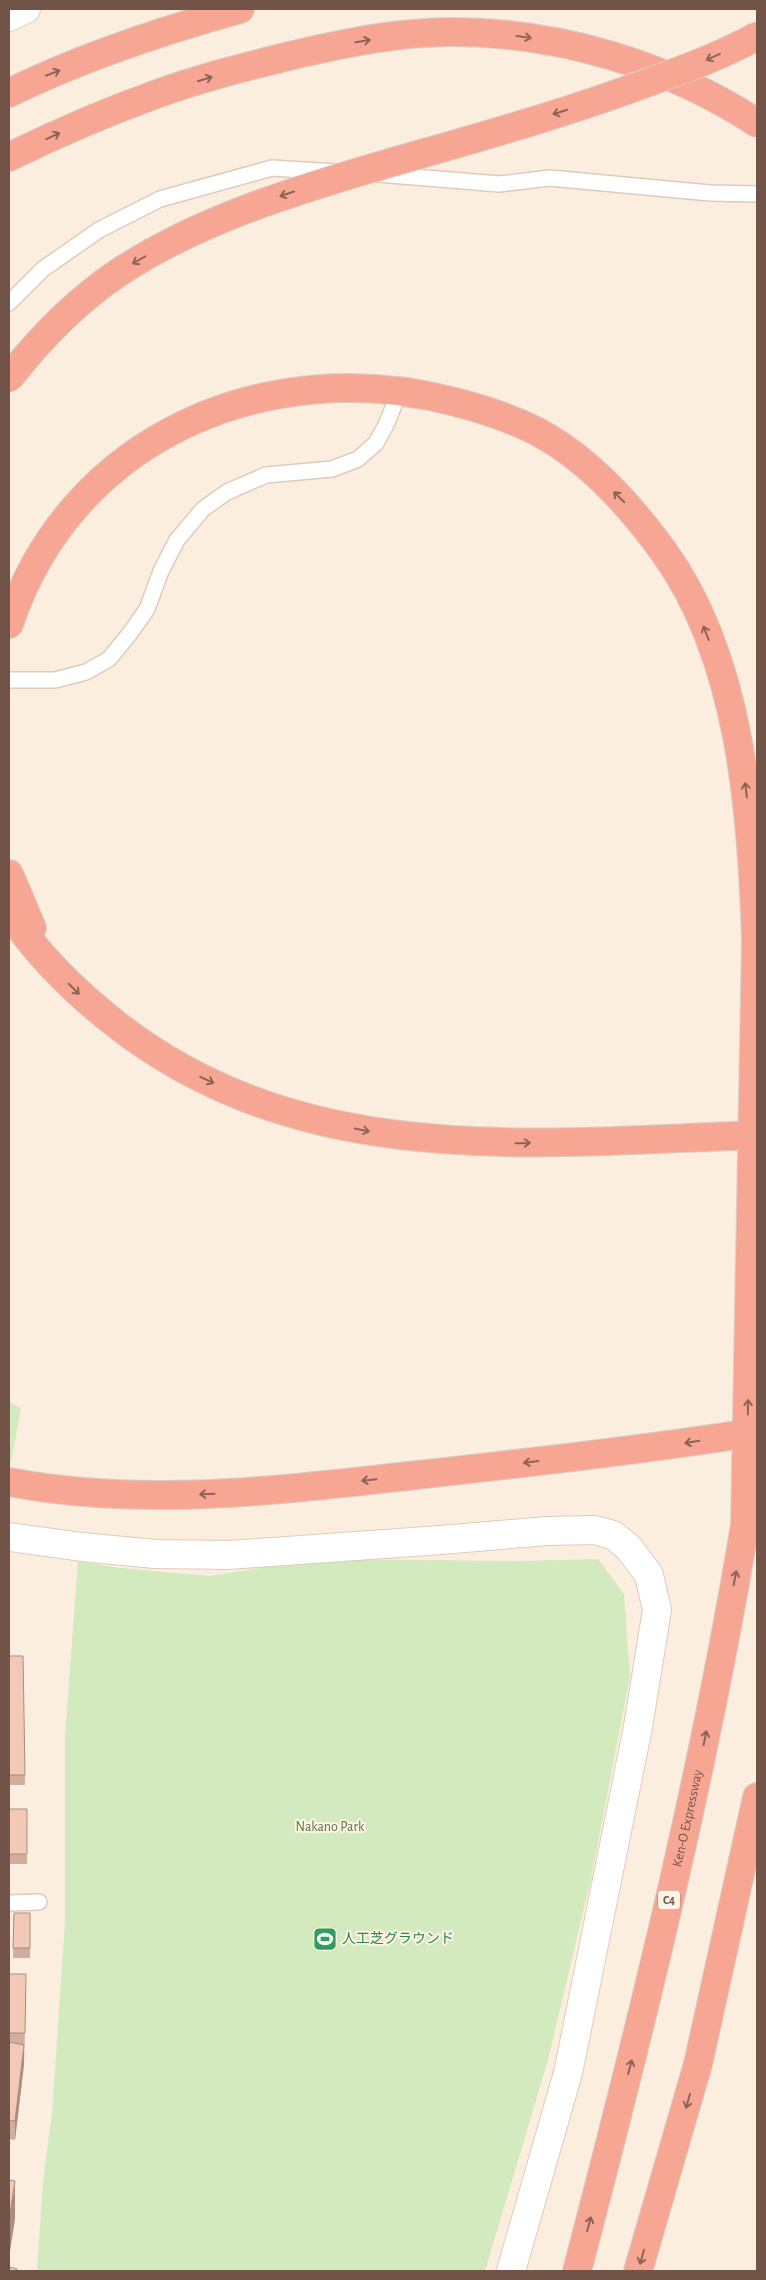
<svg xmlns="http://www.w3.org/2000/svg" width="766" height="2280" font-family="'Alegreya Sans','Noto Sans JP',sans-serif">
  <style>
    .green { fill: #d3e9be }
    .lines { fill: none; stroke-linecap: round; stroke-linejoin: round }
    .service-casing { stroke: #e0cabb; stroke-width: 18 }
    .minor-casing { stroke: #e0cabb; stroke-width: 30 }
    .tertiary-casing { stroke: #e0cabb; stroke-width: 30 }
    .motorway-casing { stroke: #d8cfcb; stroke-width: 30 }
    .service { stroke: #fff; stroke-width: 15 }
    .minor { stroke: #fff; stroke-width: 28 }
    .tertiary { stroke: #fff; stroke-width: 28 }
    .motorway { stroke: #f8a694; stroke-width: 28 }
    .motorway-bridge-casing { stroke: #d8cfcb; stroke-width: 30; stroke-linecap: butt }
    .motorway-bridge { stroke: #f8a694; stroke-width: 28 }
    .wall { fill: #d0ad9d }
    .shaded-wall { fill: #a98d7f }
    .building { fill: #f2c9b6; stroke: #a98d7f }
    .oneway { stroke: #8d6456 }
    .labels { text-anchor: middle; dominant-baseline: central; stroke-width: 4; stroke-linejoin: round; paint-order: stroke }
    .shield { fill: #fff3e5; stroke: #9c8376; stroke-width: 1 }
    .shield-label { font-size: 12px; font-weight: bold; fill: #725347 }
    .street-label { font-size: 14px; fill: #725347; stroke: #fff3e5 }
    .park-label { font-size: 14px; fill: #54783f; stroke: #fff3e5 }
    .leisure-label { font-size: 14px; fill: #27864d; stroke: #fff3e5; text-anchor: start }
  </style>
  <rect width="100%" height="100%" fill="#fceedf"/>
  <path class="green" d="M9,1402L21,1408L9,1473Z
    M318,1559L520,1561L598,1559L624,1594L630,1676L591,1879L548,2060L485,2271H37L43,2182L52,2113L65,1921V1736L78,1561L120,1568L210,1576Z"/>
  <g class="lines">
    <g class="service-casing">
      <path id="service" d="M378,174L499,184L550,178L710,193L757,194
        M9,303L43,269L99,230L160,199L272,168L335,172
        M9,680H55L86,672L109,659L131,632L147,609L161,571L177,540L203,509L227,492L266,475L332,469L358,459L376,443L386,425L400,390
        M9,1903L39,1902"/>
    </g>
    <g class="minor-casing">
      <path id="minor" d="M9,17L26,9
        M9,1537L82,1547L155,1554L229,1555L441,1540
        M511,2271L568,2073L638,1727"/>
    </g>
    <g class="tertiary-casing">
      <path id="tertiary" d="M441,1540L547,1531L595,1530L613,1535L628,1547L649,1575L657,1610L638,1727"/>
    </g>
    <g class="motorway-casing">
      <g id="motorway">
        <path d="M9,93C82,57 161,31 240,9"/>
        <path d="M9,157C56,134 104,113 154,95C202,77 253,65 302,53C351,42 401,32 451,32C558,32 667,64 757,123"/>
        <path d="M9,624C72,435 269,353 455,402C483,409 510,418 536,431C588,458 630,505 664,552C741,659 752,813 756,940L745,1525"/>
        <path d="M9,874L32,928"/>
        <path d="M9,912C37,955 76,993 117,1025C305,1171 535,1143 757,1135"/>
        <path d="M9,1482C141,1507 275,1491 408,1476C525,1463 641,1450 757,1432"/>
        <path id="s1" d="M577,2271C643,2019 706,1765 748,1507"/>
        <path d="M638,2271L698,2064L757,1797"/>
      </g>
    </g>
    <use href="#service" class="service"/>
    <use href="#minor" class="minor"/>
    <use href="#tertiary" class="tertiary"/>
    <use href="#motorway" class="motorway"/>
    <g class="motorway-bridge-casing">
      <path id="motorway-bridge" d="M9,378C41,337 77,300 121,271C198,221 285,194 372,168C465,141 559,116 649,82C685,69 723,55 757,36"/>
    </g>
    <use href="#motorway-bridge" class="motorway-bridge"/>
  </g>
  <path class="wall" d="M9,1656H23L25,1785H9Z
    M9,1809H27V1864H9Z
    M14,1913H30V1958H13Z
    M9,1974L26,1993L24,2064L15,2140L9,2139Z"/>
  <path class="shaded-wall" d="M24,2045V2064L15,2140V2121Z
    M15,2181V2219L9,2258V2220Z"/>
  <path class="building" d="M9,1656H23L25,1775H9Z
    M9,1809H27V1854H9Z
    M14,1913H30V1948H13Z
    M9,1974H26L25,2033H9Z
    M9,2042L24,2045L15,2121L9,2120Z
    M9,2180L15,2181L9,2220Z
    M9,2267L17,2269L16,2271H9Z"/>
  <defs><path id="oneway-shaft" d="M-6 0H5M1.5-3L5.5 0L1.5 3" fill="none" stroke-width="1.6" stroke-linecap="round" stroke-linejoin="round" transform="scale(1.25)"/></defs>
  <g class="oneway">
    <use href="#oneway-shaft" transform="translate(524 37) rotate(8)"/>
    <use href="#oneway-shaft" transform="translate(363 41) rotate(-9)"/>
    <use href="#oneway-shaft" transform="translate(713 57) rotate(156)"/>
    <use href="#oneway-shaft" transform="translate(53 73) rotate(-21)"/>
    <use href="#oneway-shaft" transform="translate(205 79) rotate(-17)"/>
    <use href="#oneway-shaft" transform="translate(560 112) rotate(162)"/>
    <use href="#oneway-shaft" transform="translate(53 136) rotate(-25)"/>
    <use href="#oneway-shaft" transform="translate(287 194) rotate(161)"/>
    <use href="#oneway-shaft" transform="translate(139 260) rotate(150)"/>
    <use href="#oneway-shaft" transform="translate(619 497) rotate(-135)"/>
    <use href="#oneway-shaft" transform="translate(706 633) rotate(-111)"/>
    <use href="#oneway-shaft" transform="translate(746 790) rotate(-97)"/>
    <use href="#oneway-shaft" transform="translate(74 989) rotate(45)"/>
    <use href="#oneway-shaft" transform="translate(207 1080) rotate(25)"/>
    <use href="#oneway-shaft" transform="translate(362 1130) rotate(11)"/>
    <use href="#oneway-shaft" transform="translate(523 1143) rotate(-1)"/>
    <use href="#oneway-shaft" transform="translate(748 1407) rotate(-89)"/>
    <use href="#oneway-shaft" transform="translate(692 1442) rotate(171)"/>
    <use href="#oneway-shaft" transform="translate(531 1462) rotate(173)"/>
    <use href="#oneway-shaft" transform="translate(369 1480) rotate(174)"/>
    <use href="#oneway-shaft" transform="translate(207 1494) rotate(178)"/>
    <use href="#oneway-shaft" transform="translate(735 1578) rotate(-79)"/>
    <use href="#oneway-shaft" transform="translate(705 1738) rotate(-79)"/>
    <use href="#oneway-shaft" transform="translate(630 2067) rotate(-75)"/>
    <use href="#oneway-shaft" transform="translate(688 2101) rotate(106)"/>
    <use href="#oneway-shaft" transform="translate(589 2224) rotate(-75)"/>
    <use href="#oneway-shaft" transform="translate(642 2257) rotate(106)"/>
  </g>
  <defs>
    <g id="stadium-square" transform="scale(1.25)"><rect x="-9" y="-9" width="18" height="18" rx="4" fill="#2e9e5b" stroke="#fff3e5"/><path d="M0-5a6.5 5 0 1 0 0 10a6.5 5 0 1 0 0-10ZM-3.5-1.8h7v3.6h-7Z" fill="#fff"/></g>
  </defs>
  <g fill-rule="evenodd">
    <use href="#stadium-square" x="325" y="1939"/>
  </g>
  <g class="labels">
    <rect class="shield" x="658" y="1890.5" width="22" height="19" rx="4"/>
    <g class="shield-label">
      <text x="669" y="1900">C4</text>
    </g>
    <g class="street-label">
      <text stroke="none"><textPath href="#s1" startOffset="466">Ken-O Expressway</textPath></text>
    </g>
    <g class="park-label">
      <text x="330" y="1827">Nakano Park</text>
    </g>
    <g class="leisure-label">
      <text x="342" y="1939">人工芝グラウンド</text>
    </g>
  </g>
  <rect width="766" height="2280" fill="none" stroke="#725347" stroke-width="20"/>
</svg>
